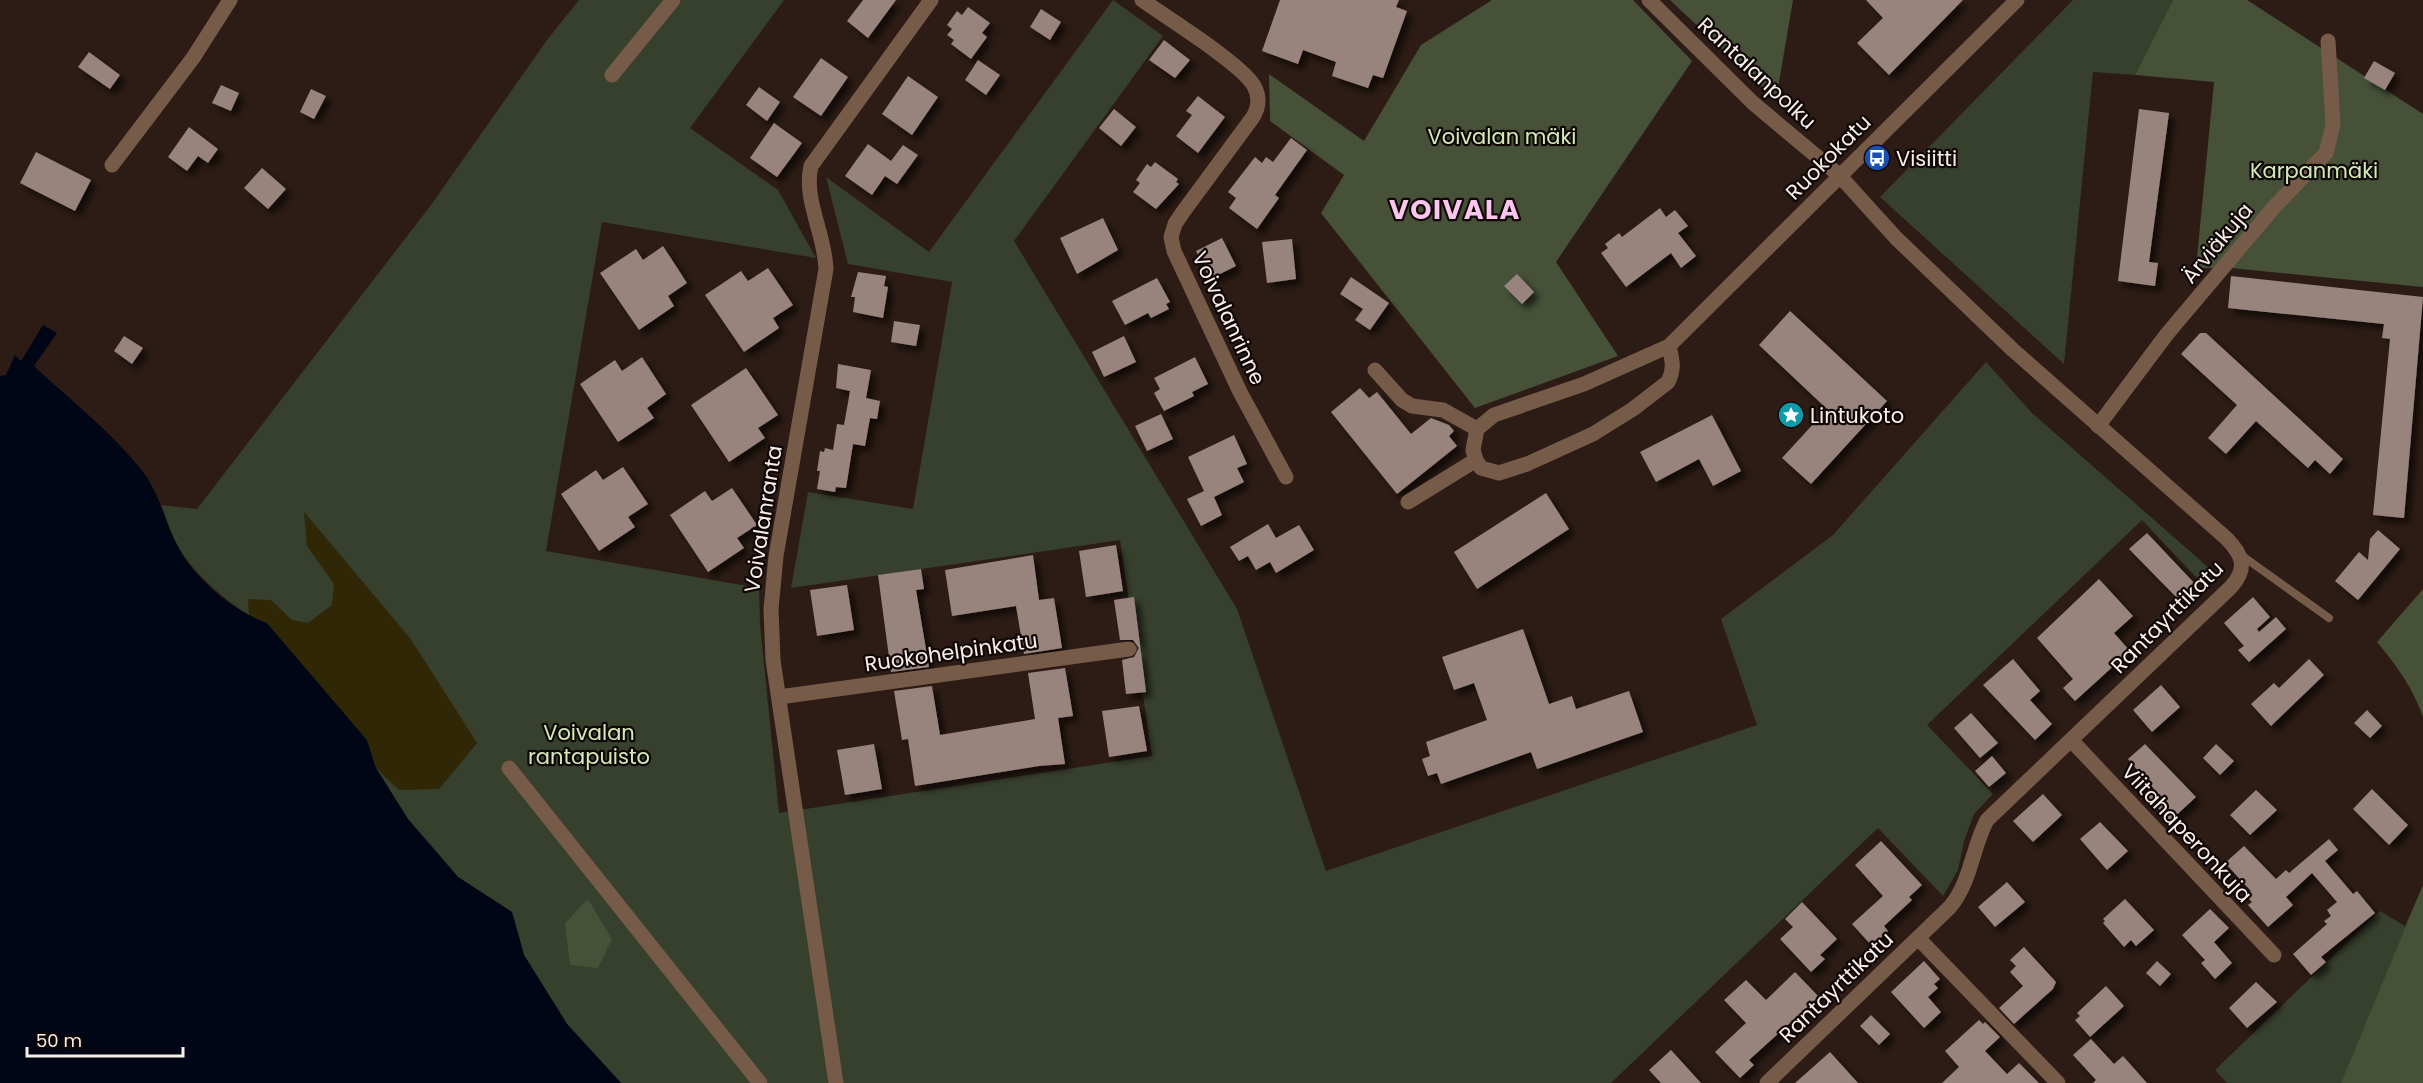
<svg xmlns="http://www.w3.org/2000/svg" width="2423" height="1083" font-family="Poppins,sans-serif">
  <style>
    .green { fill: #373f2d }
    .forest { fill: #465138 }
    .sand { fill: #2f2706 }
    .water { fill: #010617 }
    .building { fill: #98847c; filter: url(#shadow) }
    .lines { fill: none; stroke-linecap: round; stroke-linejoin: round }
    .service { stroke: #775b49; stroke-width: 8 }
    .minor { stroke: #775b49; stroke-width: 15 }
    .labels { text-anchor: middle; dominant-baseline: central; stroke-width: 4.5; stroke-linejoin: round; paint-order: stroke }
    .street-label { font-size: 21px; fill: #f9eee9; stroke: #0f0806 }
    .park-label { font-size: 21px; fill: #d3eab6; stroke: #0f0806 }
    .poi-label { font-size: 21px; fill: #f9eee9; stroke: #0f0806; text-anchor: start }
    .district-label { font-size: 27px; font-weight: bold; letter-spacing: 1.5px; fill: #fac5ee; stroke: #0f0806 }
  </style>
  <defs>
    <filter id="shadow"><feDropShadow dx="5.5" dy="5.5" stdDeviation="3" flood-color="#0009"/></filter>
  </defs>
  <rect width="100%" height="100%" fill="#2c1c15"/>
  <path class="green" d="M579,0H784L690,128L778,190L816,258L602,222L546,551L759,588L760,624L779,813L1152,756L1120,540L791,588L808,492L913,509L952,282L848,264L826,177L929,252L1113,0L1163,36L1014,241L1237,609L1326,871L1757,725L1721,619L1833,535L1986,362L2032,413L2217,575L2208,590L2142,520L1927,725L1993,794L1974,814L1964,841L1958,870L1943,896L1878,828L1611,1083H621L567,1024L524,955L512,912L458,877L408,819L376,768L249,616C223,598 196,576 179,548C171,535 167,519 161,505L197,509L431,205L547,40Z
    M2073,0H2173L2135,75L2093,72L2064,364L1880,197Z
    M2423,885V1083H2227L2215,1070L2380,911L2405,926Z"/>
  <path class="forest" d="M1492,0H1633L1692,61L1556,262L1618,356L1475,408L1321,213L1344,175L1270,121L1269,74L1364,141L1421,45Z
    M1670,0H1793L1776,100Z
    M2173,0H2247L2423,114V287L2231,268H2196L2214,82L2135,75Z
    M2423,589V717C2413,688 2397,666 2377,642Z
    M2423,885V1083H2341Z
    M588,899L612,939L598,968L570,965L565,923Z"/>
  <path class="sand" d="M304,512L410,638L477,743L439,789L399,790L376,768L367,740L267,623L249,616L248,599L271,600L292,620L308,623L332,605L334,584L307,546Z"/>
  <path class="water" d="M43,325L57,333L34,366C69,399 113,433 143,472C160,494 165,523 178,547C196,580 232,610 267,623L367,740L376,768L408,819L458,877L512,912L524,955L567,1024L621,1083H0V376L6,375L15,355L21,361Z"/>
  <path class="building" d="M863,0H896L868,38L847,21Z
    M1280,0H1399L1396,7L1407,11L1383,78L1373,75L1368,88L1332,76L1336,62L1303,50L1298,64L1262,51Z
    M1866,0H1963L1889,75L1857,43L1883,18Z
    M968,7L990,23L982,33L987,37L971,59L951,44L954,40L947,35L952,29L947,25L957,11L962,15Z
    M1041,9L1061,22L1050,40L1030,27Z
    M1164,40L1190,60L1175,78L1149,60Z
    M89,52L120,75L110,89L78,67Z
    M821,58L848,77L821,116L793,97Z
    M978,60L1000,75L986,95L965,80Z
    M2374,61L2395,73L2385,90L2364,78Z
    M908,76L938,97L912,135L882,114Z
    M221,85L239,93L231,111L212,103Z
    M759,87L780,102L767,121L746,105Z
    M311,89L326,96L314,119L300,112Z
    M1198,96L1225,117L1198,153L1176,136L1192,115L1186,111Z
    M1114,109L1136,127L1121,146L1099,128Z
    M2139,109L2169,113L2149,262L2158,263L2155,286L2118,281Z
    M774,123L802,143L777,177L750,158Z
    M189,127L218,149L208,163L198,156L187,171L168,157Z
    M1291,138L1307,150L1275,195L1279,198L1257,229L1229,208L1236,198L1228,192L1255,157L1262,163L1266,157L1273,162Z
    M868,144L891,161L903,145L918,155L897,184L885,176L872,195L845,176Z
    M36,152L91,180L75,211L20,183Z
    M1155,162L1178,179L1176,182L1179,184L1156,209L1133,192L1140,183L1136,180L1147,164L1151,167Z
    M262,168L286,189L268,209L244,188Z
    M1660,208L1666,217L1675,210L1688,226L1678,233L1696,256L1681,268L1671,253L1626,287L1601,253L1608,248L1605,244L1619,233L1622,237Z
    M1103,218L1118,250L1077,274L1060,238Z
    M1222,238L1236,266L1210,279L1196,251Z
    M1292,239L1296,279L1267,283L1262,242Z
    M663,246L687,283L668,296L674,306L639,330L600,273L636,249L643,260Z
    M768,268L793,305L773,318L779,328L744,352L705,295L741,271L748,281Z
    M858,272L886,276L884,286L888,287L883,318L853,312L855,297H851Z
    M1517,274L1534,292L1522,304L1504,286Z
    M2231,276L2423,297L2404,518L2373,515L2390,339L2382,338L2384,324L2228,308Z
    M1351,277L1389,303L1370,330L1355,320L1363,309L1340,294Z
    M1157,278L1170,302L1166,304L1169,309L1151,318L1148,313L1125,325L1112,301Z
    M1790,311L1887,401L1811,484L1782,458L1827,409L1759,345Z
    M894,321L920,325L916,346L891,342Z
    M2200,333H2206L2343,459L2330,474L2315,460L2308,468L2256,421L2226,454L2208,438L2237,405L2181,354Z
    M124,336L143,348L132,364L114,351Z
    M1124,336L1136,362L1104,377L1092,352Z
    M642,357L666,394L647,408L654,418L618,442L580,384L615,360L622,371Z
    M1195,357L1208,384L1192,392L1194,396L1164,411L1154,393L1160,389L1154,378Z
    M838,364L871,370L866,398L880,401L877,419L870,418L865,446L853,444L846,488L836,487L835,492L817,489L820,471H817L820,451L824,452L825,448L833,450L837,424L844,425L850,391L836,388Z
    M746,368L778,415L758,428L765,438L729,462L691,405Z
    M1360,388L1369,398L1377,392L1411,434L1431,418L1449,425L1454,431L1449,436L1457,446L1397,494L1331,412Z
    M1161,414L1173,439L1147,451L1135,426Z
    M1712,415L1741,471L1713,486L1699,459L1656,482L1640,452Z
    M1234,435L1247,464L1237,468L1244,482L1214,497L1222,515L1201,526L1187,499L1204,491L1188,457Z
    M623,467L648,504L628,517L635,527L599,551L561,494L596,470L603,480Z
    M732,488L757,525L737,538L744,548L708,572L670,515L705,491L712,501Z
    M1546,493L1569,529L1477,589L1454,552Z
    M1268,524L1276,538L1299,525L1314,550L1276,573L1270,562L1256,570L1248,556L1239,561L1230,547Z
    M2378,530L2400,549L2358,600L2335,581L2359,552L2368,560L2370,539Z
    M2147,533L2198,587L2181,602L2129,549Z
    M1116,545L1123,591L1086,597L1079,551Z
    M1033,555L1039,600L1054,598L1062,648L1024,654L1016,606L952,616L945,570Z
    M921,569L924,589L916,590L929,667L891,672L878,575Z
    M2099,579L2133,616L2114,633L2130,651L2075,701L2063,688L2073,679L2037,638Z
    M847,585L854,630L817,636L810,590Z
    M1134,597L1146,692L1126,694L1122,660L1134,657L1139,648L1133,640H1120L1114,600Z
    M2253,597L2270,617L2257,629L2259,632L2276,617L2286,629L2249,662L2238,650L2244,646L2224,623Z
    M1523,629L1549,704L1572,696L1576,709L1629,691L1643,732L1537,769L1531,752L1441,784L1437,773L1428,776L1422,759L1430,756L1426,742L1487,720L1474,683L1454,690L1442,657Z
    M2013,659L2040,691L2030,700L2052,724L2035,740L1983,685Z
    M2309,659L2324,675L2271,726L2251,704L2274,683L2279,688Z
    M1065,668L1073,716L1058,718L1065,764L1039,766L915,786L908,739L902,740L894,691L932,686L940,735L1035,719L1028,673Z
    M2161,685L2180,707L2152,732L2133,710Z
    M1139,706L1147,751L1109,757L1102,711Z
    M2367,710L2382,726L2370,738L2354,723Z
    M1971,713L1998,743L1980,758L1954,728Z
    M874,744L882,789L845,795L837,750Z
    M2145,744L2196,797L2170,821L2147,796L2154,789L2128,759Z
    M2216,744L2234,761L2220,775L2203,758Z
    M1992,756L2006,773L1989,787L1975,771Z
    M2372,789L2408,825L2389,845L2353,809Z
    M2256,790L2277,810L2250,835L2230,815Z
    M2043,794L2062,815L2033,842L2013,821Z
    M2100,822L2128,851L2107,870L2080,839Z
    M2329,839L2338,850L2325,861L2353,894L2357,891L2375,913L2321,957L2326,962L2311,975L2293,954L2327,924L2324,921L2331,916L2327,910L2337,902L2312,873L2286,897L2293,905L2268,927L2248,905L2252,902L2246,896L2251,891L2225,863L2244,846L2276,879L2286,870L2289,873Z
    M1881,841L1922,885L1909,897L1912,900L1884,926L1888,931L1872,946L1852,924L1883,896L1855,865Z
    M2007,882L2025,902L1995,927L1978,907Z
    M2125,899L2154,930L2136,946L2131,940L2124,947L2103,923L2105,921L2103,919Z
    M1802,902L1837,939L1820,955L1825,959L1811,972L1780,939L1793,927L1785,919Z
    M2210,909L2229,928L2214,942L2232,963L2215,979L2201,963L2205,960L2182,935Z
    M2024,947L2056,982L2053,989L2014,1024L1999,1008L2023,986L2010,972L2016,966L2010,960Z
    M1924,961L1940,979L1934,984L1938,988L1928,997L1941,1012L1924,1028L1891,992Z
    M2157,961L2171,974L2160,986L2146,973Z
    M1795,972L1819,997L1749,1060L1754,1065L1740,1078L1715,1052L1746,1023L1724,1000L1746,980L1766,1000Z
    M2256,982L2277,1002L2247,1028L2229,1008Z
    M2106,986L2124,1006L2090,1037L2075,1020L2080,1016L2077,1013Z
    M1871,1015L1890,1034L1879,1045L1860,1026Z
    M1979,1020L1983,1024L1985,1022L2000,1037L1985,1051L2007,1074L2019,1063L2039,1083H1942L1959,1067L1945,1051Z
    M2091,1039L2114,1064L2123,1056L2147,1083H2093L2096,1080L2073,1055Z
    M1671,1050L1701,1083H1661L1649,1070Z
    M1830,1052L1858,1083H1795Z"/>
  <g class="lines">
    <path class="service" d="M2241,555L2329,618"/>
    <path class="minor" d="M1142,0C1166,17 1243,65 1254,86C1260,97 1259,107 1253,117L1183,212L1175,224L1171,237L1174,251L1240,392L1286,477
      M1649,0L1753,103L1839,175L1896,238L2013,350L2226,538C2243,555 2248,568 2231,587L1987,820C1972,848 1971,882 1950,907L1767,1083
      M612,75L673,0
      M112,165L193,58L230,0
      M1669,346C1672,359 1675,369 1668,382L1633,409L1593,434L1527,464L1499,473L1481,468L1476,460L1473,450L1477,429L1494,415L1584,384L1669,346L2017,0
      M1375,370L1402,400L1412,406L1443,410L1477,429
      M2098,426L2167,334L2275,206L2326,153L2333,125L2328,41
      M1408,502L1476,460
      M779,697L1129,649
      M2071,740L2274,955
      M509,768L760,1083
      M1918,938L2058,1083
      M836,1083L773,660L771,609L776,556L826,269C825,234 803,199 811,166L931,0"/>
  </g>
  <defs>
    <g id="bus-disc" transform="scale(1.35)"><circle r="9.5" fill="#1a4fb4" stroke="#0f0806"/><path d="M-5-6H5V4H4V6H2V4H-2V6H-4V4H-5ZM-3.5-4V0h7V-4ZM-3.5 1.2v1.5H-2V1.2ZM2 1.2v1.5H3.5V1.2Z" fill="#fff"/></g>
    <g id="sight-disc" transform="scale(1.35)"><circle r="9.5" fill="#0f9aa8" stroke="#0f0806"/><path d="M0-6L1.8-2.2L6-1.7L2.9 1.2L3.7 5.4L0 3.3L-3.7 5.4L-2.9 1.2L-6-1.7L-1.8-2.2Z" fill="#fff"/></g>
  </defs>
  <g fill-rule="evenodd">
    <use href="#bus-disc" x="1877" y="158"/>
    <use href="#sight-disc" x="1791" y="415"/>
  </g>
  <g class="labels">
    <g class="street-label">
      <text transform="translate(1757 73) rotate(43)">Rantalanpolku</text>
      <text transform="translate(1828 157) rotate(-45)">Ruokokatu</text>
      <text transform="translate(2217 243) rotate(-50)">Ärviäkuja</text>
      <text transform="translate(1229 318) rotate(65)">Voivalanrinne</text>
      <text transform="translate(763 519) rotate(-81)">Voivalanranta</text>
      <text transform="translate(2167 617) rotate(-45)">Rantayrttikatu</text>
      <text transform="translate(951 652) rotate(-8)">Ruokohelpinkatu</text>
      <text transform="translate(2187 833) rotate(47)">Viitahaperonkuja</text>
      <text transform="translate(1836 987) rotate(-44)">Rantayrttikatu</text>
    </g>
    <g class="park-label">
      <text x="1502" y="136">Voivalan mäki</text>
      <text x="2314" y="170">Karpanmäki</text>
      <text x="589" y="732">Voivalan<tspan x="589" dy="24">rantapuisto</tspan></text>
    </g>
    <g class="poi-label">
      <text x="1896" y="158">Visiitti</text>
      <text x="1810" y="415">Lintukoto</text>
    </g>
    <g class="district-label">
      <text x="1455" y="209">VOIVALA</text>
    </g>
  </g>
  <path d="M27 1047v9h156v-9" fill="none" stroke="#f9eee9" stroke-width="3"/>
  <text x="36" y="1047" font-size="18" fill="#f9eee9" stroke="#0f0806" stroke-width="4.5" paint-order="stroke">50 m</text>
</svg>
